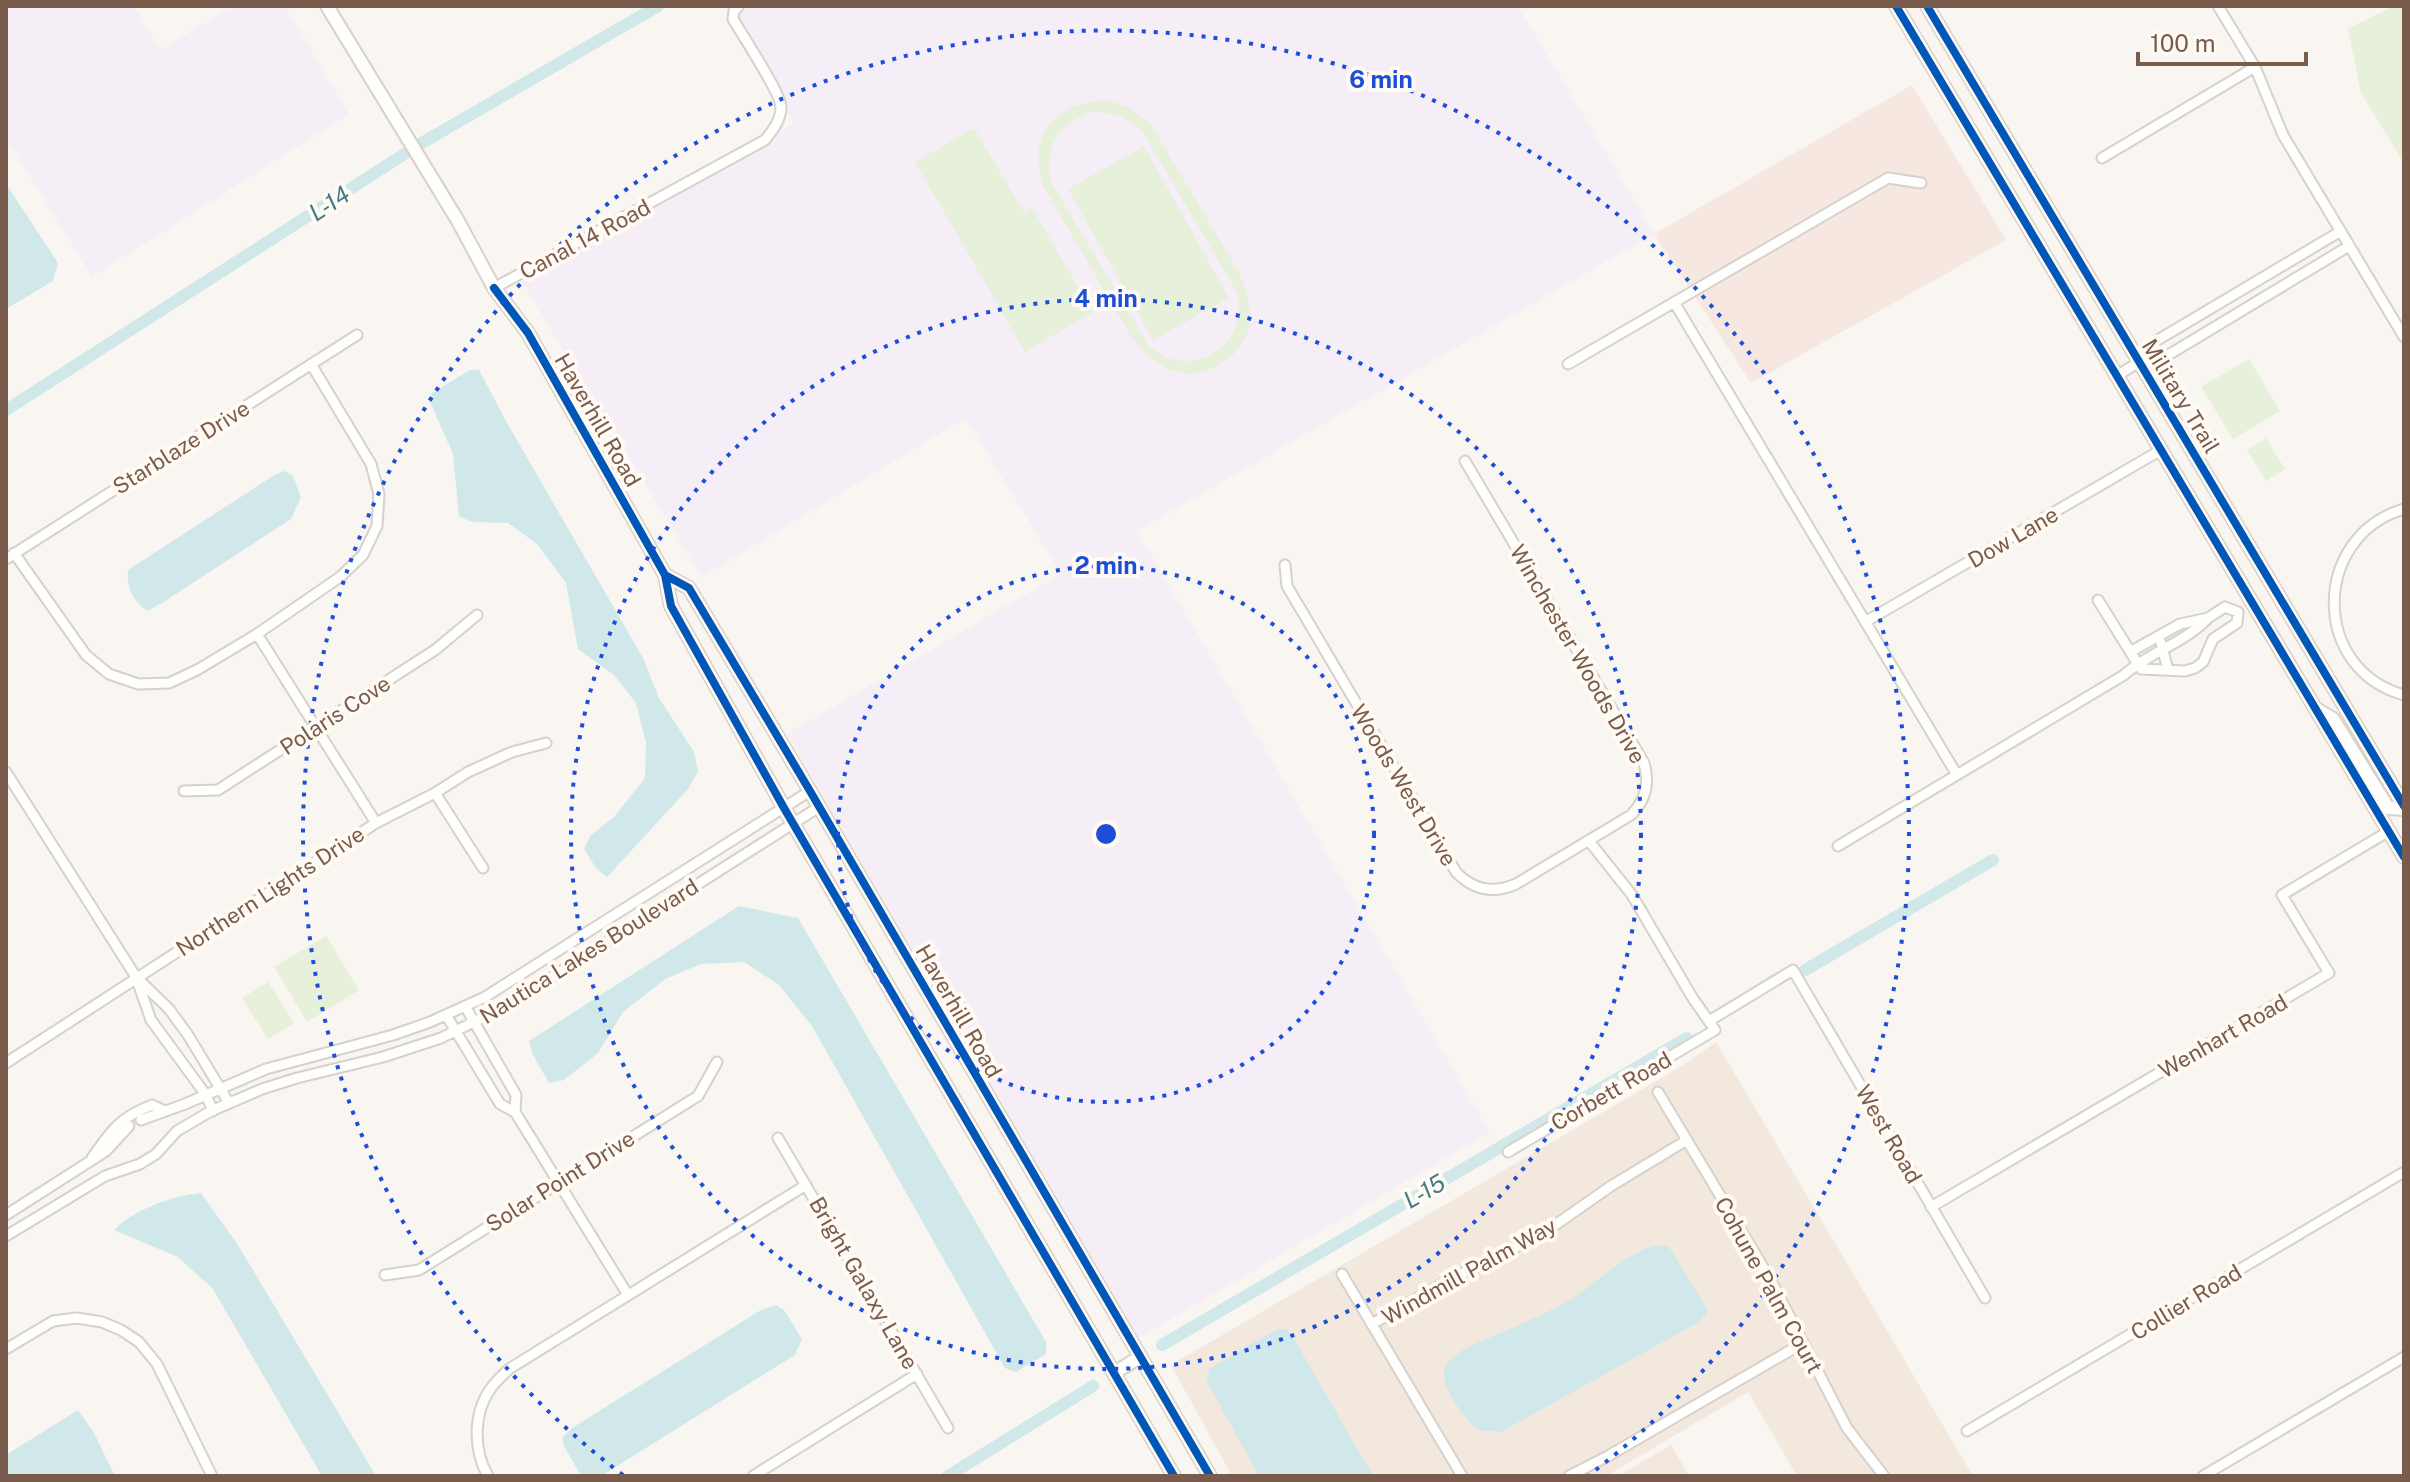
<svg xmlns="http://www.w3.org/2000/svg" width="2410" height="1482" font-family="'Public Sans',sans-serif">
  <style>
    .residential { fill: #f2e8de }
    .commercial { fill: #f6e8e1 }
    .education { fill: #f6eef6 }
    .green { fill: #e7f0db; fill-rule: evenodd }
    .water { fill: #d0e8ea }
    .lines { fill: none; stroke-linecap: round; stroke-linejoin: round }
    .canal { stroke: #d0e8ea; stroke-width: 12 }
    .street-casing { stroke: #d7d1cb; stroke-width: 13 }
    .secondary-casing { stroke: #d9d2cb; stroke-width: 16 }
    .street { stroke: #fefefd; stroke-width: 9 }
    .secondary { stroke: #fefefd; stroke-width: 12 }
    .cycleway-casing { stroke: #fffaf3; stroke-width: 13 }
    .cycleway { stroke: #0057b8; stroke-width: 8 }
    .ring { fill: none; stroke: #1d4ed8; stroke-width: 4; stroke-dasharray: 4 8 }
    .labels { text-anchor: middle; dominant-baseline: central; stroke-width: 8; stroke-linejoin: round; paint-order: stroke }
    .street-label { font-size: 22px; fill: #7a5c4d; stroke: #fffaf3 }
    .water-label { font-size: 24px; font-style: italic; fill: #437c86; stroke: #fffaf3 }
    .centre { fill: #1d4ed8; stroke: #fffaf3; stroke-width: 4 }
    .ring-label { font-size: 24px; text-anchor: middle; font-weight: bold; fill: #1d4ed8; stroke: #fffaf3; stroke-width: 8; stroke-linejoin: round; paint-order: stroke }
  </style>
  <rect width="100%" height="100%" fill="#f9f5f0"/>
  <path class="residential" d="M1716,1042L1973,1476H1797L1748,1392L1606,1476H1232L1171,1365L1682,1066Z
    M1671,1445L1689,1476H1618Z"/>
  <path class="commercial" d="M1912,85L2006,240L1751,383L1654,234Z"/>
  <path class="education" d="M6,6H134L160,50L233,6H285L349,114L92,277L6,138Z
    M753,6H1518L1654,234L1137,531L1490,1132L1139,1338L787,734L1061,574L966,418L702,577L521,281L794,123L737,15Z"/>
  <path class="green" d="M2394,6H2404V163L2361,93L2348,29Z
    M1108,100L1128,107L1150,123L1239,272C1245,288 1251,302 1250,320C1248,357 1200,386 1166,368C1151,360 1141,349 1130,335L1042,184C1041,176 1038,167 1038,159C1039,118 1072,101 1108,100ZM1091,112C1112,112 1124,116 1141,129L1238,294C1238,302 1240,311 1238,319C1231,349 1201,367 1171,359C1163,357 1156,350 1149,346L1051,182C1045,145 1057,126 1091,112Z
    M974,128L1024,212L1032,208L1093,312L1025,352L915,162Z
    M1144,146L1229,298L1153,340L1068,189Z
    M2249,359L2280,411L2233,439L2201,387Z
    M2266,438L2285,469L2266,481L2247,450Z
    M326,936L359,990L307,1022L274,967Z
    M268,982L294,1023L268,1039L242,998Z"/>
  <path class="water" d="M6,184L58,263L53,281L6,309Z
    M470,370H479L507,423L643,658L659,698L694,752L698,771L688,789L607,877L596,868L584,849L590,836L614,817L645,778L646,743L636,703L614,675L578,649L566,583L537,544L508,523L472,522L459,516L453,454L430,402L432,393Z
    M285,471L293,476L301,497L291,519L162,603L147,611C133,600 126,588 128,570L276,474Z
    M739,906L798,918L1046,1342V1354L1016,1372L1005,1368L812,1026L778,984L744,962L701,964L665,979L623,1012L598,1053L564,1080L549,1083L533,1055L529,1041Z
    M201,1193L238,1245L376,1476H322L213,1289L178,1257L114,1230C135,1209 172,1196 201,1193Z
    M1659,1245L1669,1247L1705,1305L1708,1311L1699,1322L1501,1432C1493,1431 1483,1432 1477,1428C1465,1421 1440,1384 1444,1370C1447,1359 1457,1354 1466,1348C1498,1333 1532,1321 1563,1304C1592,1289 1628,1249 1659,1245Z
    M776,1305L784,1310L802,1339L795,1355L601,1476H581L563,1444V1437L572,1428L761,1310Z
    M1277,1329H1287L1293,1337L1373,1476H1259L1207,1382L1209,1369Z
    M78,1410L94,1433L115,1476H6V1455Z"/>
  <g class="lines">
    <path class="canal" d="M6,410L420,144L658,6
      M1805,970L1993,860
      M1162,1345L1687,1038
      M948,1476L1093,1386"/>
    <g class="street-casing">
      <path id="street" d="M2218,6L2255,67L2283,135L2404,337
        M2102,158L2255,67
        M494,288L765,140C773,130 781,120 781,107C781,93 742,35 733,19L734,11L739,6
        M1674,302L1957,775
        M2139,362L2165,357L2349,246
        M1568,364L1888,178L1921,183
        M2118,375L2139,362L2156,341L2341,231
        M2404,509C2312,536 2310,669 2404,695
        M14,553L86,655L109,674L138,684L169,683L197,670L257,634L340,577L363,555L377,526L379,494L371,464L311,364
        M6,559L357,335
        M1285,565L1287,586L1456,872C1473,890 1493,894 1516,884L1631,815C1646,800 1650,783 1644,763L1465,461
        M2098,600L2141,669L2185,671L2195,668L2203,662L2213,639L2237,623L2238,612
        M1865,622L2161,450
        M257,634L376,823
        M2161,643L2168,670
        M2130,652L2180,624L2208,618L2225,607L2238,612
        M6,772L136,977L169,1009L188,1035L229,1103
        M184,791L218,790L435,650L477,615
        M435,793L483,868
        M1838,846L2124,675C2149,652 2185,643 2208,618
        M137,980L151,1020L206,1095L213,1111
        M465,1006L516,1095L515,1112L628,1295
        M446,1015L500,1104L515,1112
        M1709,1021L1793,970L1985,1298
        M6,1063L376,823L435,793L468,772L512,752L546,743
        M1658,1092L1769,1277L1847,1428L1884,1476
        M141,1120L185,1104L266,1069L393,1035L430,1022L485,997L810,791
        M778,1138L948,1428
        M1508,1152L1715,1030L1692,997L1632,895L1589,841
        M92,1158C111,1131 120,1117 152,1105L165,1111
        M1931,1207L2329,973L2282,895L2389,831
        M6,1215L106,1151L129,1126
        M6,1236L105,1176L140,1164L156,1154L177,1131L211,1111L262,1089L297,1078L383,1057L441,1038L492,1013L530,991L819,807
        M1342,1274L1462,1476
        M385,1275L419,1270L698,1096L717,1062
        M1372,1324L1447,1281L1541,1235L1611,1186L1687,1140
        M6,1349L53,1321L77,1318L102,1322L121,1330L139,1342L157,1364L212,1476
        M1967,1431L2404,1172
        M488,1476C473,1450 473,1413 491,1388C496,1381 503,1375 509,1369L806,1185
        M753,1476L917,1374
        M1569,1476L1608,1456L1803,1343
        M2203,1476L2404,1357"/>
    </g>
    <g class="secondary-casing">
      <path id="secondary" d="M327,6L458,221L494,288L528,333L665,575L671,606L784,808L1174,1476
        M1896,6L2404,857
        M1927,6L2404,806
        M665,575L689,588L810,791L1210,1476
        M2316,709L2333,719L2388,808L2404,809
        M1114,1373L1140,1357"/>
    </g>
    <use href="#street" class="street"/>
    <use href="#secondary" class="secondary"/>
    <g class="cycleway-casing">
      <path id="cycleway" d="M1896,6L2404,857
        M1927,6L2404,806
        M494,288L528,333L665,575L671,606L784,808L1174,1476
        M665,575L689,588L810,791L1210,1476"/>
    </g>
    <use href="#cycleway" class="cycleway"/>
  </g>
  <g class="ring">
    <circle cx="1106" cy="834" r="268"/>
    <circle cx="1106" cy="834" r="535"/>
    <path d="M623 1475A803 803 0 1 1 1589 1475"/>
  </g>
  <g class="labels">
    <g class="street-label">
      <text transform="translate(585 239) rotate(-28)">Canal 14 Road</text>
      <text transform="translate(2181 396) rotate(59)">Military Trail</text>
      <text transform="translate(598 420) rotate(60)">Haverhill Road</text>
      <text transform="translate(181 447) rotate(-32)">Starblaze Drive</text>
      <text transform="translate(2013 537) rotate(-30)">Dow Lane</text>
      <text transform="translate(1578 654) rotate(60)">Winchester Woods Drive</text>
      <text transform="translate(335 715) rotate(-33)">Polaris Cove</text>
      <text transform="translate(1404 785) rotate(59)">Woods West Drive</text>
      <text transform="translate(270 891) rotate(-33)">Northern Lights Drive</text>
      <text transform="translate(589 951) rotate(-32)">Nautica Lakes Boulevard</text>
      <text transform="translate(959 1011) rotate(60)">Haverhill Road</text>
      <text transform="translate(2223 1036) rotate(-30)">Wenhart Road</text>
      <text transform="translate(1611 1091) rotate(-30)">Corbett Road</text>
      <text transform="translate(1889 1134) rotate(60)">West Road</text>
      <text transform="translate(560 1181) rotate(-32)">Solar Point Drive</text>
      <text transform="translate(1469 1271) rotate(-29)">Windmill Palm Way</text>
      <text transform="translate(864 1283) rotate(60)">Bright Galaxy Lane</text>
      <text transform="translate(1769 1285) rotate(61)">Cohune Palm Court</text>
      <text transform="translate(2186 1302) rotate(-31)">Collier Road</text>
    </g>
    <g class="water-label">
      <text transform="translate(329 203) rotate(-33)">L-14</text>
      <text transform="translate(1424 1191) rotate(-30)">L-15</text>
    </g>
  </g>
  <circle cx="1106" cy="834" r="12" class="centre"/>
  <g class="ring-label">
    <text x="1381" y="88">6 min</text>
    <text x="1106" y="307">4 min</text>
    <text x="1106" y="574">2 min</text>
  </g>
  <rect width="2410" height="1482" fill="none" stroke="#7a5c4d" stroke-width="16"/>
  <path d="M2138 52v12h168v-12" fill="none" stroke="#7a5c4d" stroke-width="4"/>
  <text x="2150" y="52" font-size="24" fill="#7a5c4d" stroke="#fffaf3" stroke-width="6" paint-order="stroke">100 m</text>
</svg>
